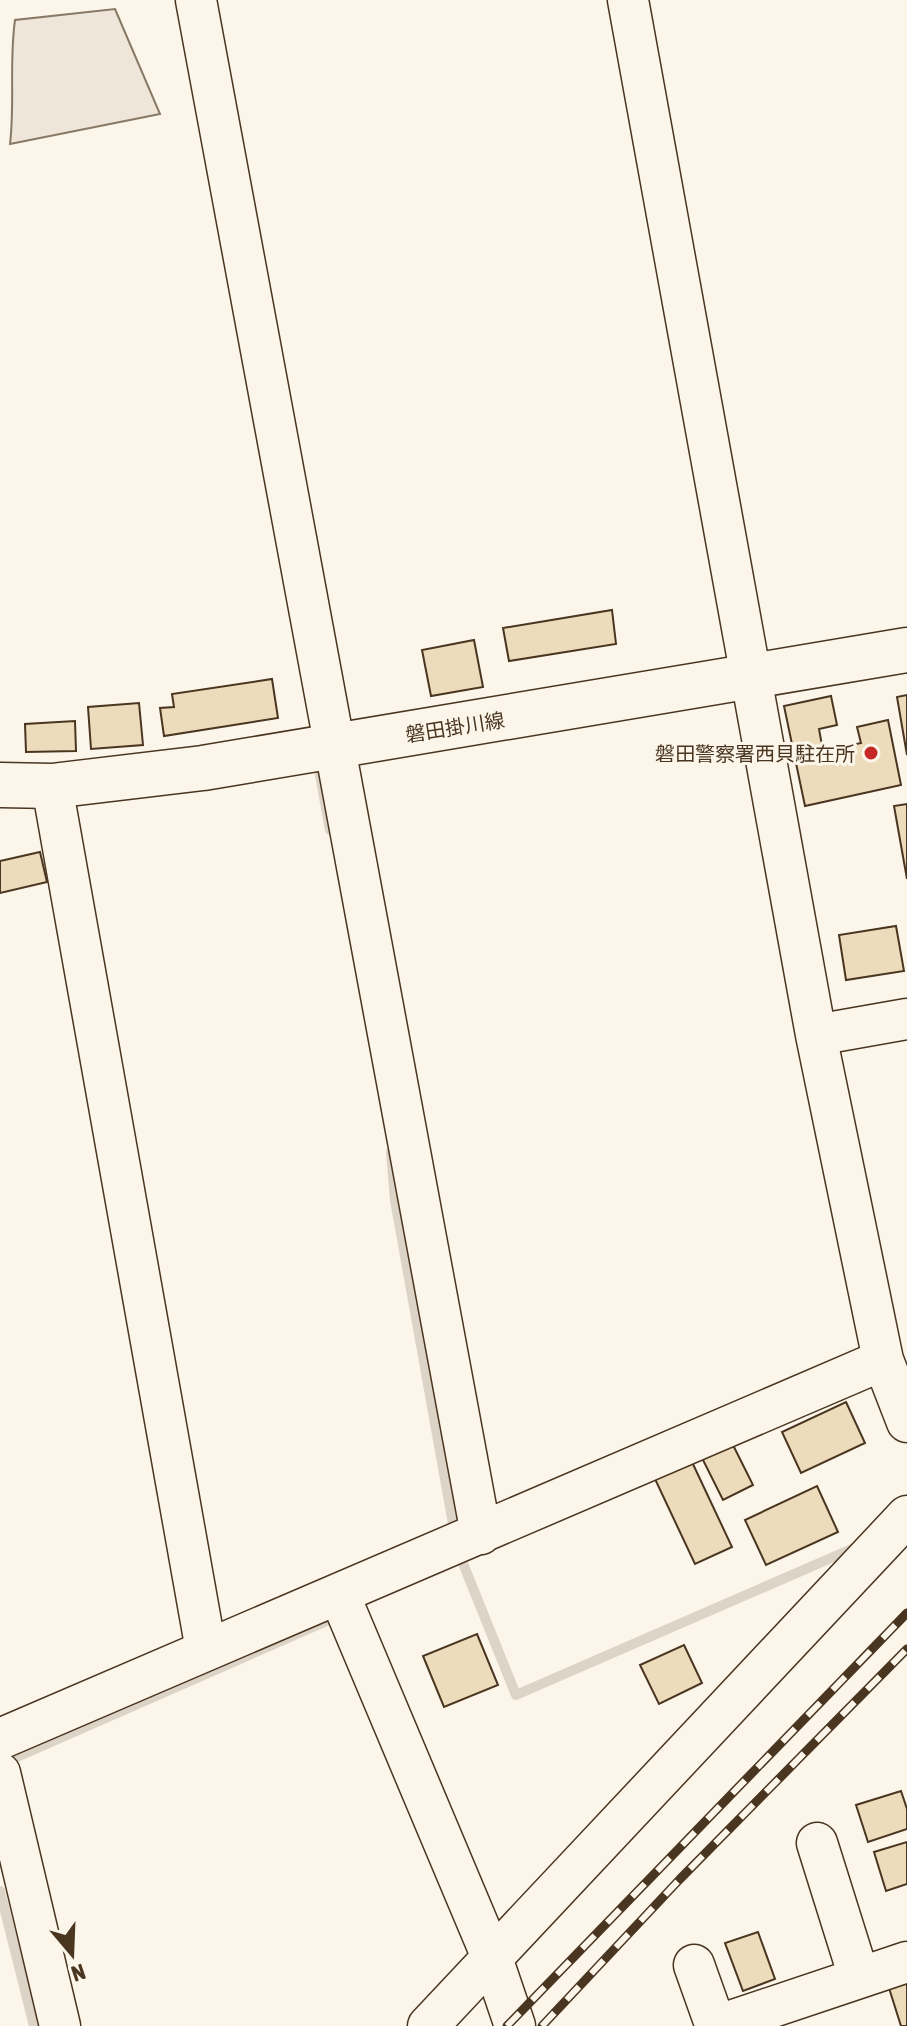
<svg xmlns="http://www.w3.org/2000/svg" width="907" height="2026" font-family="'Asap Condensed','Noto Sans JP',sans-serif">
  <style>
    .green { fill: #ede6d9; stroke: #887966; stroke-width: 2 }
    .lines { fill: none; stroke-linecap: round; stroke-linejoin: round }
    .stream { stroke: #dcd4c6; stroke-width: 10 }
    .building { fill: #ecdcbc; stroke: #4a3520; stroke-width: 2 }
    .minor-casing { stroke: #4a3520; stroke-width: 43 }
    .major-casing { stroke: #4a3520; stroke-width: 47 }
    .minor { stroke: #fbf6e9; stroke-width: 40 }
    .major { stroke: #fbf6e9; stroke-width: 44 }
    .rail-casing { stroke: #4a3520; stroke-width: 9 }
    .rail { stroke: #fbf6e9; stroke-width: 6; stroke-dasharray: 18; stroke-linecap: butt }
    .poi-dot { fill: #c62828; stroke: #fbf6e9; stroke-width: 3 }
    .labels { text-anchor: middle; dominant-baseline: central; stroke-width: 6; stroke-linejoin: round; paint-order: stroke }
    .street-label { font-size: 20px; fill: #4a3520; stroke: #fbf6e9 }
    .poi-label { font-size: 20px; fill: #4a3520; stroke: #fbf6e9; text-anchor: end }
  </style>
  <rect width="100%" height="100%" fill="#fbf6e9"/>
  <path class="green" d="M115,9L160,114L10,144C15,102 9,62 15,20Z"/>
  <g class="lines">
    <path class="stream" d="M318,764L330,830
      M391,1152L395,1200L455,1535
      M458,1551L516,1695L854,1548
      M1,1764L338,1616
      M0,1891L34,2026"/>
  </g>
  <path class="building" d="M612,610L616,644L509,661L503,628Z
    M474,640L483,687L431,696L422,650Z
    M272,679L278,718L164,736L160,708L174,707L172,694Z
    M907,695V755L897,697Z
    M831,696L837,725L819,729L823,751L861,743L857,727L888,720L901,785L805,806L784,706Z
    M139,703L143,745L91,749L88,707Z
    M75,721L76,751L26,752L25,724Z
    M907,804V879L894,806Z
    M40,852L47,882L0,893V861Z
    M896,926L904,971L846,980L839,935Z
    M846,1402L865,1443L801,1473L782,1432Z
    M732,1443L753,1485L723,1500L702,1458Z
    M692,1462L732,1547L695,1564L655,1479Z
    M817,1486L838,1532L766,1565L745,1520Z
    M477,1634L498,1685L444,1707L423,1656Z
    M684,1645L702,1683L659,1704L640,1665Z
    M901,1791L907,1809V1829L868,1842L856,1805Z
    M907,1842V1884L886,1891L874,1852Z
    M758,1932L775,1979L743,1991L725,1943Z
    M907,1983V2026H901L889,1988Z"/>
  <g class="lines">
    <g class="minor-casing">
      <path id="minor" d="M196,0L481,1534
        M628,0L816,1035L883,1360L907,1422
        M52,786L206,1650
        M816,1035L907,1019
        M339,1594L491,1955L515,2026
        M0,1739L883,1360
        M0,1773L60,2026
        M817,1843L859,1977
        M694,1965L715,2024
        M428,2026L907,1516
        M716,2026L907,1962"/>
    </g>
    <g class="major-casing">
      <path id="major" d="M0,785L52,786L203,768L907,650"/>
    </g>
    <use href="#minor" class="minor"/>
    <use href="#major" class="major"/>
    <g class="rail-casing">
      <path id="rail" d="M507,2026L907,1613
        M542,2026L680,1879L907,1649"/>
    </g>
    <use href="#rail" class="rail"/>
  </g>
  <circle class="poi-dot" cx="871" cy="753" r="8"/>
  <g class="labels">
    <g class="street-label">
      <text transform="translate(455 727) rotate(-9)">磐田掛川線</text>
    </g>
    <g class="poi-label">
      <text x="855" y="753">磐田警察署西貝駐在所</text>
    </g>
  </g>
  <g transform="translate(72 1954) rotate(161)" stroke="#fbf6e9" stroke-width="6" paint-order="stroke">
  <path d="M0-6L14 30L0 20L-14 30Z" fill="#4a3520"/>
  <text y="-12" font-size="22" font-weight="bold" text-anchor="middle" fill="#4a3520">N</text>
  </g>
</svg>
